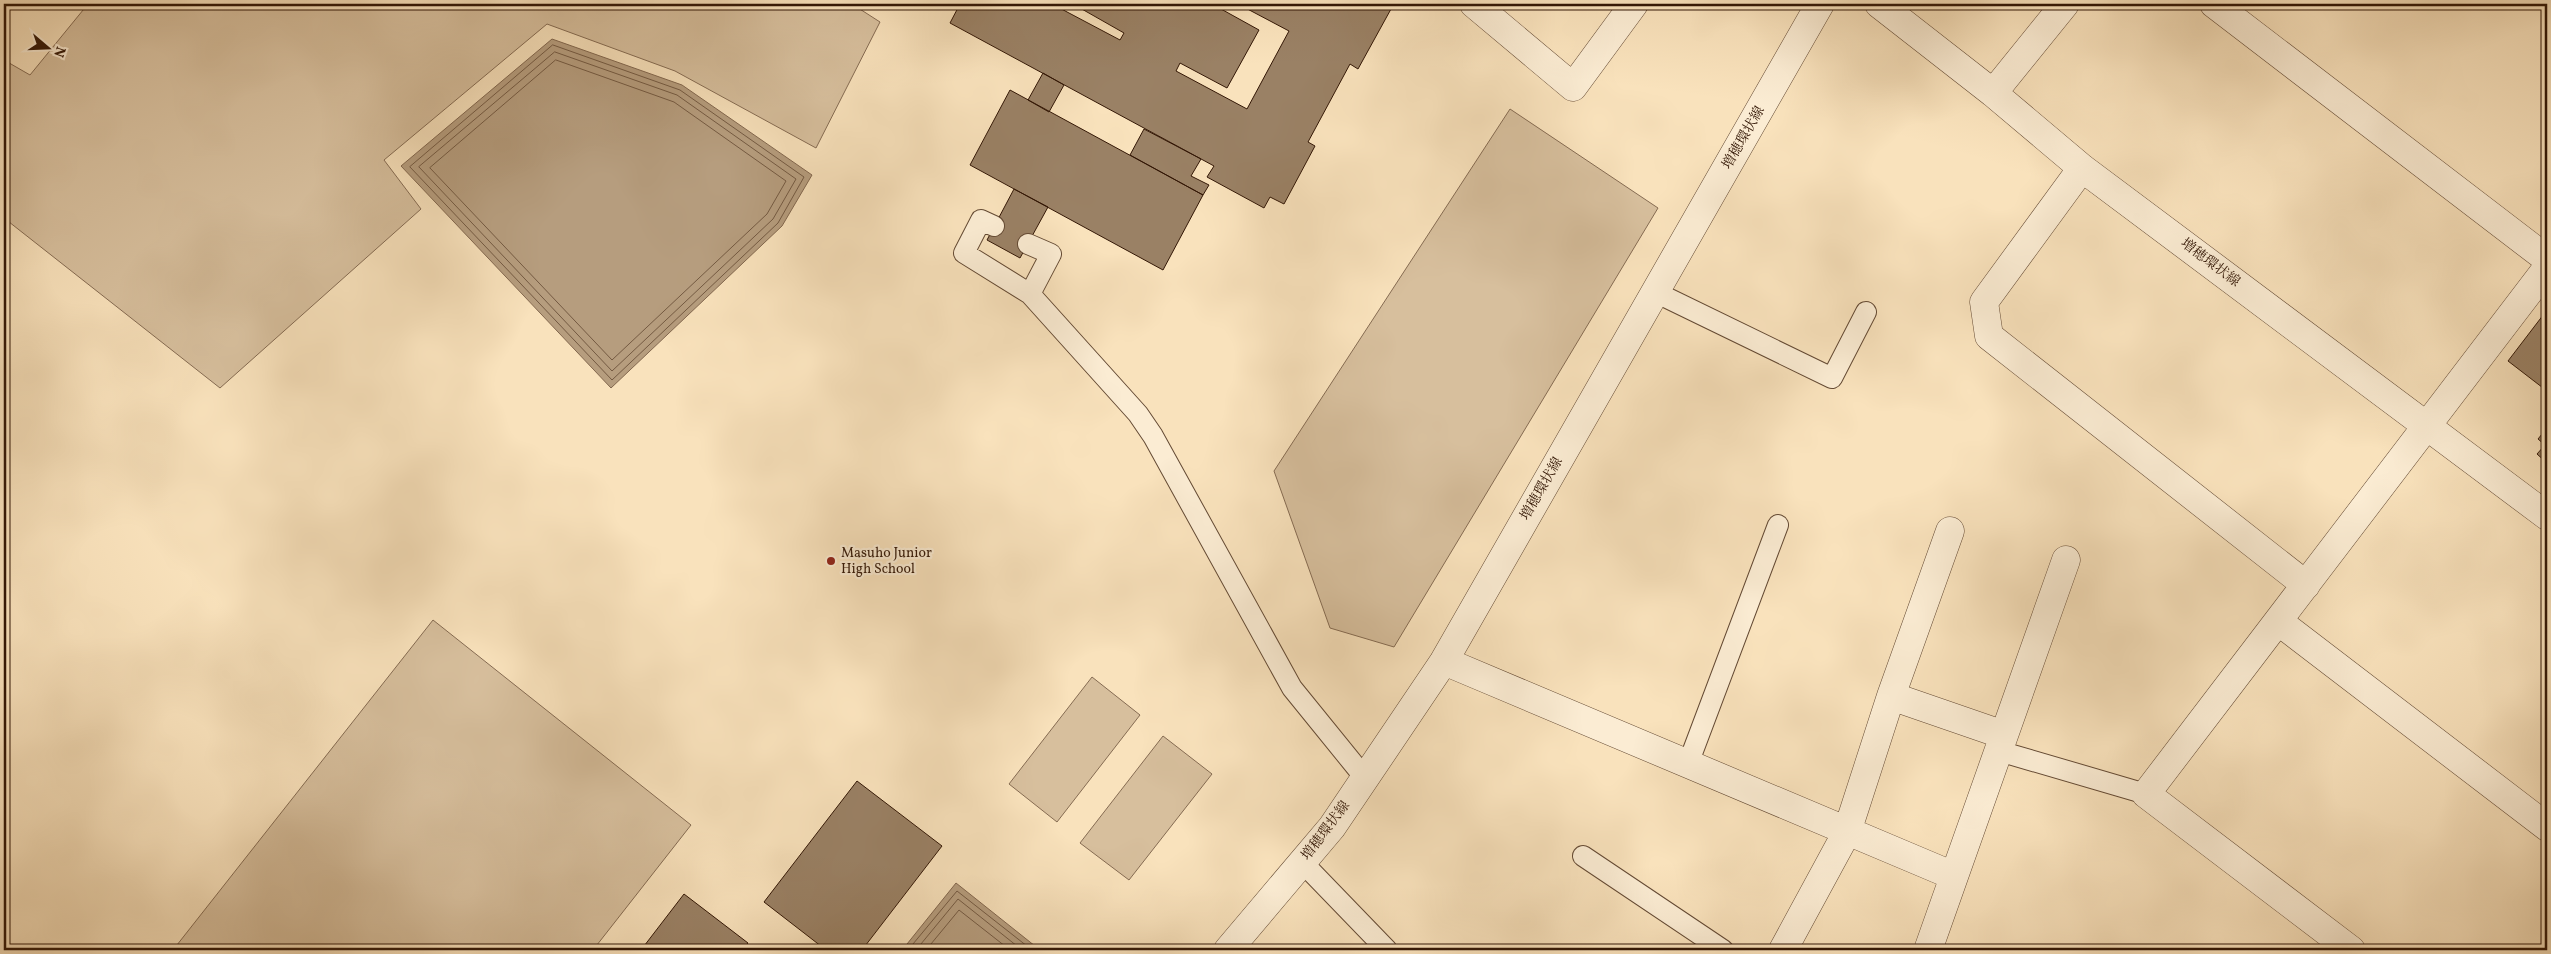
<svg xmlns="http://www.w3.org/2000/svg" width="2551" height="954" font-family="Vollkorn,'Noto Serif JP',serif">
  <style>
    .green { fill: #d7bf9d; stroke: #856b52 }
    .water { fill: #b69d7e; stroke: #82674e }
    .lines { fill: none; stroke-linecap: round; stroke-linejoin: round }
    .shore { stroke: #745a42; stroke-width: 1 }
    .building { fill: #9a8165; stroke: #331706 }
    .service-casing { stroke: #644a34; stroke-width: 22 }
    .minor-casing { stroke: #644a34; stroke-width: 29 }
    .path { stroke: #331706; stroke-width: 3; stroke-dasharray: 4 2.5; stroke-linecap: butt }
    .service { stroke: #fbecd3; stroke-width: 20 }
    .minor { stroke: #fbecd3; stroke-width: 28 }
    .poi-dot { fill: #8f2418; stroke: #fbecd3; stroke-width: 2 }
    .labels { text-anchor: middle; dominant-baseline: central; stroke-width: 4.5; stroke-linejoin: round; paint-order: stroke }
    .street-label { font-size: 14px; fill: #331706; stroke: #fbecd3 }
    .poi-label { font-size: 14px; fill: #331706; stroke: #fbecd3; text-anchor: start }
  </style>
  <rect width="100%" height="100%" fill="#f9e2bc"/>
  <filter id="stains"><feTurbulence type="fractalNoise" baseFrequency=".004" numOctaves="4"/><feColorMatrix values="0 0 0 0 .2 0 0 0 0 .09 0 0 0 0 .02 0 0 0 .5 -.17"/></filter>
  <radialGradient id="worn" r=".72"><stop offset=".6" stop-color="#630" stop-opacity="0"/><stop offset="1" stop-color="#630" stop-opacity=".3"/></radialGradient>
  <path class="green" d="M88,4H852L880,22L816,148L675,71L547,24L384,160L421,209L220,388L4,218V60L30,75Z
    M1510,109L1658,208L1394,647L1330,628L1274,471Z
    M433,620L691,825L593,950H173Z
    M1092,677L1140,715L1057,822L1009,784Z
    M1163,736L1212,774L1129,880L1080,843Z"/>
  <path class="water" d="M552,39L682,85L812,175L782,226L611,388L401,166Z
    M956,883L1040,950L903,949Z"/>
  <g class="lines">
    <path class="shore" d="M553,45L680,90L804,177L778,223L612,380L410,167Z
      M555,52L677,95L796,179L773,219L612,371L419,167Z
      M556,60L674,102L786,181L767,214L612,360L430,168Z
      M908,950L957,891L1032,950
      M916,950L958,899L1022,950
      M926,950L959,910L1010,950"/>
  </g>
  <path class="building" d="M960,4H1052L1120,40L1124,33L1073,4H1212L1259,30L1227,88L1180,63L1176,71L1247,109L1289,31L1238,4H1381L1391,9L1358,69L1350,64L1308,142L1315,146L1284,204L1270,197L1264,208L1207,177L1214,166L950,23Z
    M1043,73L1064,85L1049,112L1028,100Z
    M1010,90L1203,195L1163,270L970,165Z
    M1144,129L1201,159L1191,176L1209,185L1203,195L1130,155Z
    M1014,189L1048,207L1020,258L987,240Z
    M2547,310V391L2508,361Z
    M2547,428V463L2537,454L2545,445L2538,439Z
    M857,781L942,846L862,950H826L764,902Z
    M684,894L748,943L742,950H641Z
    M5,944L13,950H4Z"/>
  <g class="lines">
    <g class="service-casing">
      <path id="service" d="M994,226L981,220L964,253L1030,294L1138,414L1153,436L1292,688L1365,778
        M1028,244L1051,254L1030,294
        M1655,292L1832,378L1866,312
        M1999,751L2146,794
        M1688,764L1778,525
        M1583,856L1723,950
        M1302,862L1387,950"/>
    </g>
    <g class="minor-casing">
      <path id="minor" d="M1474,4L1573,87L1634,4
        M1879,4L1993,93L2082,168L2547,516
        M2214,4L2547,259
        M1993,93L2065,4
        M2082,168L1984,302L1989,336L2306,585
        M2278,621L2547,827
        M1444,661L1954,876
        M1891,696L2004,735
        M1228,950L1332,827L1444,661L1820,4
        M1783,950L1847,832L1891,696L1950,531
        M1928,950L2066,560
        M2351,950L2146,794L2547,268"/>
    </g>
    <path class="path" d="M2545,4L2547,5"/>
    <use href="#service" class="service"/>
    <use href="#minor" class="minor"/>
  </g>
  <circle class="poi-dot" cx="831" cy="561" r="5"/>
  <g class="labels">
    <g class="street-label">
      <text transform="translate(1744 138) rotate(-60)">増穂環状線</text>
      <text transform="translate(2210 263) rotate(37)">増穂環状線</text>
      <text transform="translate(1542 489) rotate(-60)">増穂環状線</text>
      <text transform="translate(1326 831) rotate(-53)">増穂環状線</text>
    </g>
    <g class="poi-label">
      <text x="841" y="553">Masuho Junior<tspan x="841" dy="16">High School</tspan></text>
    </g>
  </g>
  <rect width="2551" height="954" fill="none" stroke="#f9e2bc" stroke-width="20"/>
  <rect x="5" y="5" width="2541" height="944" fill="none" stroke="#331706" stroke-width="2.5"/>
  <rect x="10" y="10" width="2531" height="934" fill="none" stroke="#331706"/>
  <g transform="translate(48 48) rotate(109)" stroke="#fbecd3" stroke-width="4" paint-order="stroke">
  <path d="M0-4L9 19L0 12L-9 19Z" fill="#331706"/>
  <text y="-8" font-size="14" font-weight="bold" text-anchor="middle" fill="#331706">N</text>
  </g>
  <rect width="100%" height="100%" filter="url(#stains)"/>
  <rect width="100%" height="100%" fill="url(#worn)"/>
</svg>
